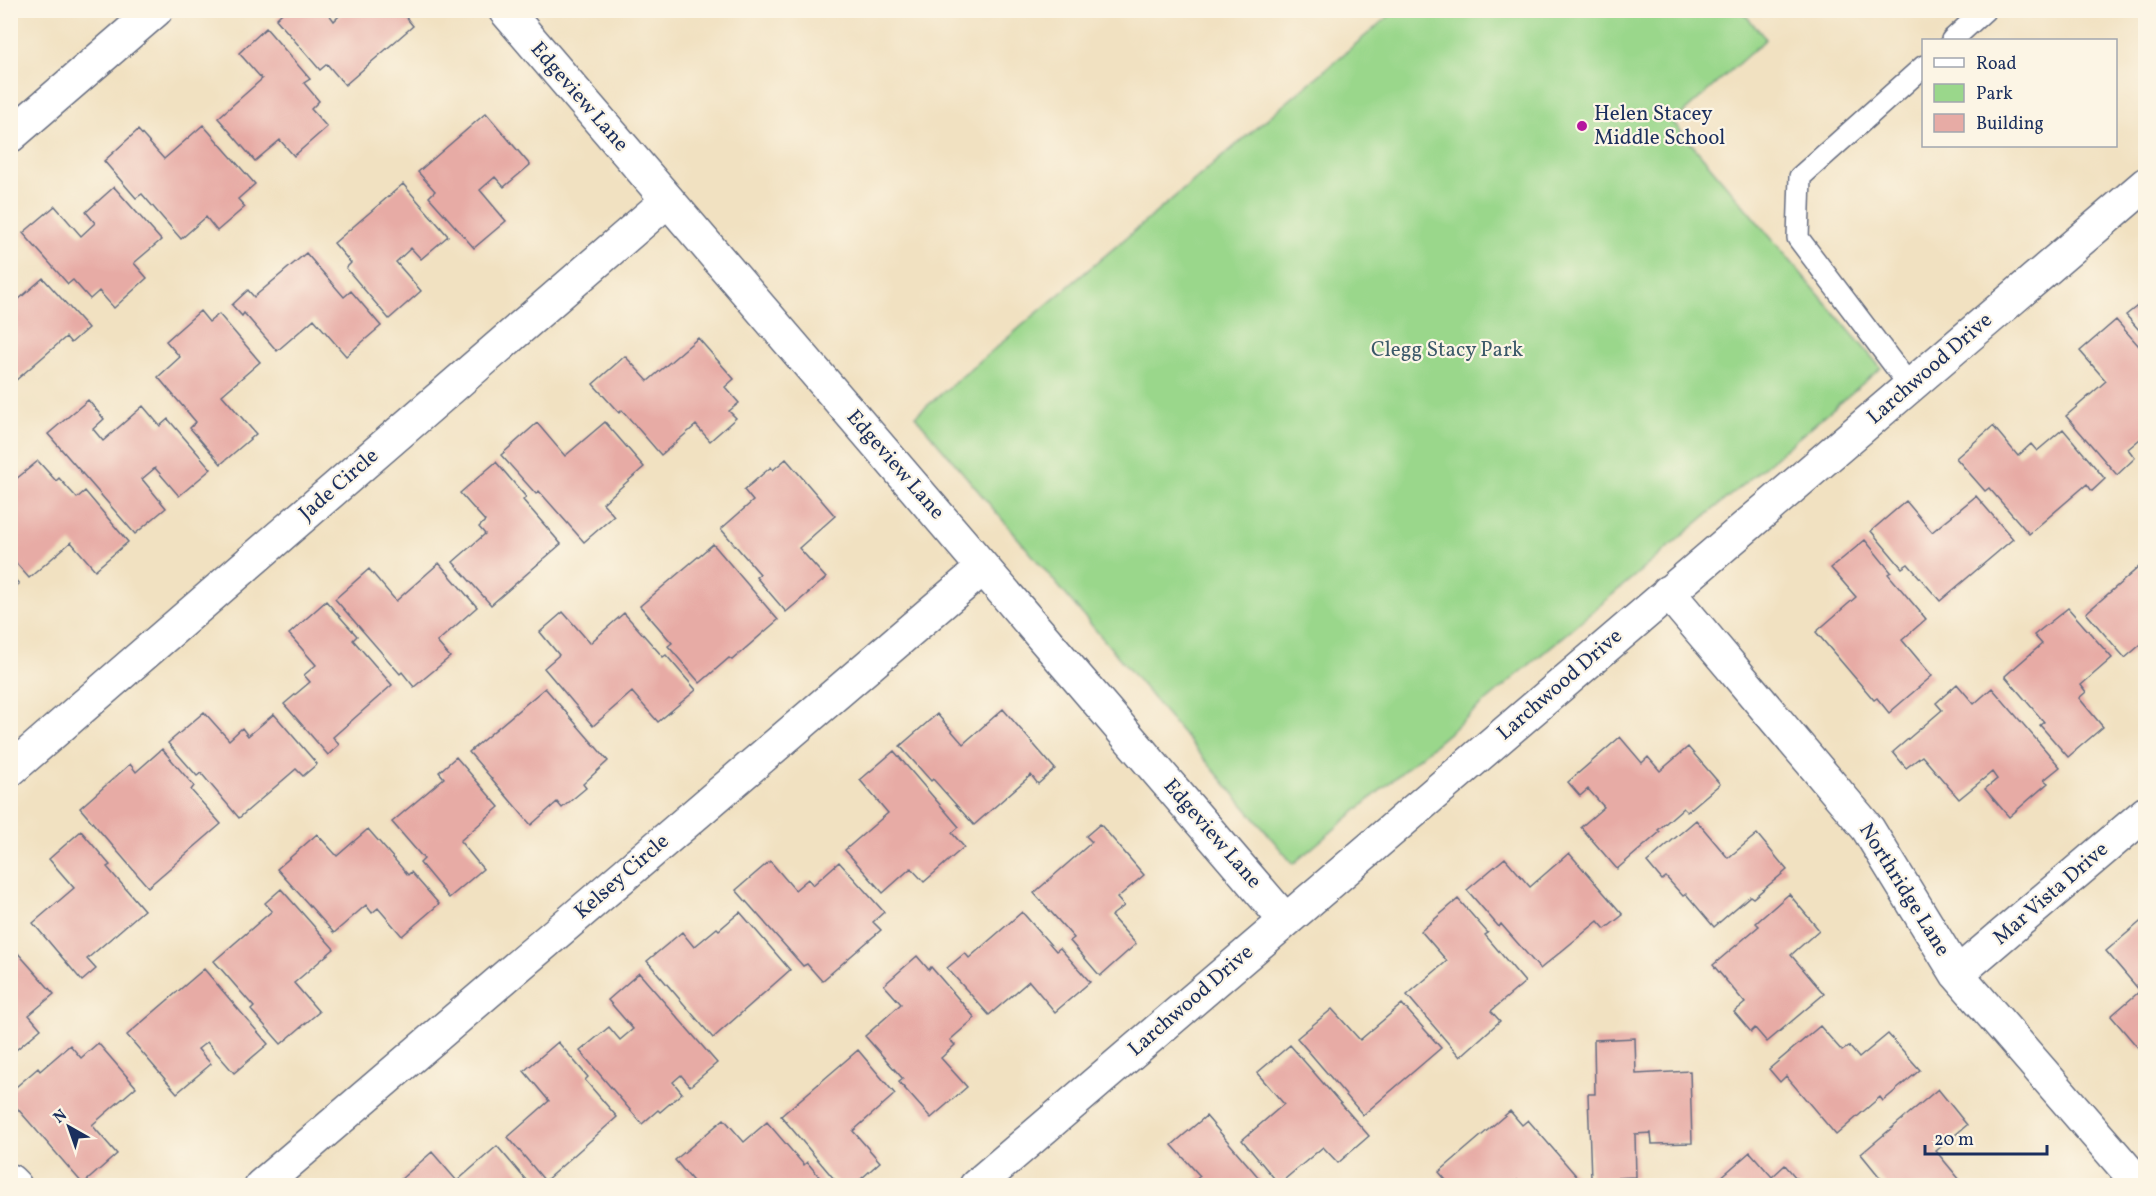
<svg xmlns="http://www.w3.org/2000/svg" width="2156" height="1196" font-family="Vollkorn,serif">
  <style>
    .green { fill: #9ad78b; stroke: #5a8374; stroke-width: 1.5 }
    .building { fill: #e7aba5 }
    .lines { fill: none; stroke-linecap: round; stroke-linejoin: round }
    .service-casing { stroke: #666d81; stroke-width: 24 }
    .minor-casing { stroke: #666d81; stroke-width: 36 }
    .secondary-casing { stroke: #666d81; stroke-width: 36 }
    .service { stroke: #fff; stroke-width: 21 }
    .minor { stroke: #fff; stroke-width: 33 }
    .secondary { stroke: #fff; stroke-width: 33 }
    .poi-dot { fill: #b5179e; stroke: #fcf5e5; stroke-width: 2 }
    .labels { text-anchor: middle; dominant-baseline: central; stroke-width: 4.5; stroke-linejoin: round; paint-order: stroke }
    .street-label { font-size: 21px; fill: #1b2f5e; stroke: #fcf5e5 }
    .poi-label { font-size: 21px; fill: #1b2f5e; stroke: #fcf5e5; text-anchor: start }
    .park-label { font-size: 21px; fill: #3b5969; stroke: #fcf5e5 }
  </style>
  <rect width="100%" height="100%" fill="#fcf5e5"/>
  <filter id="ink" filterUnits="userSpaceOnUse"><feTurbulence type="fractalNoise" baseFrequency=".0167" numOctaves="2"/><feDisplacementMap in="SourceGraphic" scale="12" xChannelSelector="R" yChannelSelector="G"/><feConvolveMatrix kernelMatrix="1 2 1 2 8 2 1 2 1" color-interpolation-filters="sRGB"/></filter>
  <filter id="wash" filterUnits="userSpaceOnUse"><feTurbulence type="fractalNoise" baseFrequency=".008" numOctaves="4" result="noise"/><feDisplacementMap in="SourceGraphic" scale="24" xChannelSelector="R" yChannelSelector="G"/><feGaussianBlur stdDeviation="1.35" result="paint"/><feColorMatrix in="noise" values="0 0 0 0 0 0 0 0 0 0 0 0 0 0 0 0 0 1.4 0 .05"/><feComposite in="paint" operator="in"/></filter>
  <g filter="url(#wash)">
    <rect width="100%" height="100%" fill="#f1e1c1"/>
    <path class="green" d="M1396,10L1742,11L1766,39L1673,122L1881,368L1293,864L915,416Z"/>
    <g id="blocks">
      <path class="building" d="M285,10H326L334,21L345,10H400L413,26L345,85L327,64L320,70L276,19Z
        M266,28L310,79L304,83L319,101L311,109L327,127L294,156L280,140L255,161L218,118L262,79L239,53Z
        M486,113L530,165L504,187L495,177L480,190L506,221L474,248L429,197L435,191L418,172Z
        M203,125L255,184L238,199L245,207L217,231L206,217L181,239L142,194L136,198L104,161L138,130L164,159Z
        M403,184L448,236L421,259L411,248L396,262L421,291L389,319L346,268L351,263L334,243Z
        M114,187L161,240L134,263L147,278L114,308L99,291L90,299L73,280L68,284L23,233L55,206L81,236L95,223L86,212Z
        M306,253L344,297L351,291L381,326L346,356L314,319L277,351L244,313L242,316L232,305L248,290L254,297Z
        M43,278L88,328L71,343L66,337L15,381L10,375V307Z
        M2146,299V338L2126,315Z
        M200,311L209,322L219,314L260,362L222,395L256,434L221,464L190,428L196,422L158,377L180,357L166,341Z
        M2116,320L2146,354L2143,356L2146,359V434L2128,449L2135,458L2117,475L2066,416L2106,381L2080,351Z
        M698,338L734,379L725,387L739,403L729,411L736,418L710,441L696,425L661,455L622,410L619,413L593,384L625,356L648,381Z
        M88,400L104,419L93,429L103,441L143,406L160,426L168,419L211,469L179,496L155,468L142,479L166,508L135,534L48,434Z
        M605,422L644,467L603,503L614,516L584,542L539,491L536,494L501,455L537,423L565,456Z
        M1993,426L2018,456L2031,444L2037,451L2063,429L2105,479L2092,491L2087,484L2029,534L1989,488L1985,491L1956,458Z
        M786,459L835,516L799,548L826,578L786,612L756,577L760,574L721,529L753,501L744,490L771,467L773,470Z
        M38,461L56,481L59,478L77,498L85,491L128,542L95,570L71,542L29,578L10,556V518L12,517L10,515V484Z
        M496,462L526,497L523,500L561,544L491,605L453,562L485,534L479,527L485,521L460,493Z
        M1976,496L2013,539L1940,601L1908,564L1902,568L1871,531L1906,501L1932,532Z
        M1865,540L1891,572L1888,574L1926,619L1902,640L1932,676L1889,713L1877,698L1874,700L1816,632L1856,597L1831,568Z
        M713,544L778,620L732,660L729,658L700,683L668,646L672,643L640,606Z
        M2146,561V640L2125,658L2086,613Z
        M439,563L477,607L437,642L450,657L414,687L402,672L400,674L335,599L369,569L396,601Z
        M10,574L19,584L10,591Z
        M326,601L357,636L353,640L392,685L333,737L339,745L328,755L284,704L310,682L304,675L316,665L289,634Z
        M2068,608L2112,658L2081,685L2086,692L2079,698L2103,727L2068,757L2040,725L2044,722L2005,676L2042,644L2034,635Z
        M563,612L590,643L624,613L663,657L666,655L696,690L658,722L632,692L593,726L544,668L559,655L540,632Z
        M1957,684L1974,704L1992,688L2060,767L2044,780L2048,783L2009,817L1985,789L1997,779L1992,772L1959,799L1922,756L1906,768L1893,752L1942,710L1936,703Z
        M545,688L608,761L583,784L586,788L562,808L557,802L531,825L469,752Z
        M1003,709L1055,769L1038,784L1031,775L974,825L933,779L931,781L900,746L937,714L963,744Z
        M204,712L229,740L242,728L248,736L274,714L317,764L303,776L296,769L239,818L201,773L197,776L168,743Z
        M1620,737L1642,763L1648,757L1660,771L1688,747L1720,784L1687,812L1683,808L1658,830L1660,832L1617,869L1581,827L1604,807L1588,789L1580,796L1568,782Z
        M162,749L194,786L191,790L221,824L148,887L80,808L130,764L136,772Z
        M894,751L959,827L952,833L964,847L924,882L911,868L883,893L845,850L888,813L860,780Z
        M456,757L499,807L460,841L483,869L449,898L420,863L424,859L392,822L444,778L439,772Z
        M1696,820L1728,858L1757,834L1787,870L1753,898L1750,896L1714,927L1686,894L1683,896L1666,877L1662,880L1647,862Z
        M1100,824L1144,875L1117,898L1124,906L1111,916L1136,944L1100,976L1070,941L1074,938L1034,893L1092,842L1086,836Z
        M368,829L408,875L411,872L439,904L402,936L378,908L372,913L366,905L334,933L277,869L317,834L337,856Z
        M81,831L110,865L107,867L144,910L87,959L96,969L82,981L33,923L74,888L49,859Z
        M1569,853L1623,915L1605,929L1598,921L1540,969L1501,924L1499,927L1467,890L1505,858L1530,887Z
        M770,861L795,890L808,879L813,885L839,862L884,912L873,922L881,930L822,981L807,964L803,966L736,890Z
        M281,889L334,949L294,983L319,1012L281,1044L251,1010L254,1007L214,961L272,911L265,903Z
        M1789,894L1819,930L1791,955L1824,994L1767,1042L1755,1028L1751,1032L1734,1012L1745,1003L1713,965L1759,926L1756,923Z
        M1458,899L1488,933L1485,935L1525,982L1491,1011L1500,1021L1460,1057L1407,995L1447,961L1421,931Z
        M740,912L790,970L713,1038L647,961L682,932L694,947L717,928L719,930Z
        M1022,912L1056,951L1060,948L1090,982L1055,1012L1029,981L989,1015L947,968L965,953L969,958Z
        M2146,917V1043L2139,1049L2111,1016L2140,991L2106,951Z
        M16,951L54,994L29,1015L41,1029L10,1055V956Z
        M917,956L929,970L931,967L975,1018L950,1040L955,1045L941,1058L967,1087L931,1118L899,1082L903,1079L865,1036L901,1004L884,985Z
        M204,969L268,1044L234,1073L207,1042L198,1049L211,1064L177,1093L127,1035Z
        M639,973L717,1063L690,1086L681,1075L673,1082L682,1093L660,1112L658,1110L642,1124L580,1051L609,1027L620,1040L633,1029L608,1000Z
        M1402,1004L1441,1048L1363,1115L1297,1038L1332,1009L1360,1040Z
        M1820,1026L1842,1051L1849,1046L1859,1058L1888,1034L1920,1070L1883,1101L1880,1097L1836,1135L1786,1076L1780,1082L1769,1069Z
        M1635,1038L1636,1074L1690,1071L1692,1143L1652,1144L1651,1133L1635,1134L1636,1177L1591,1179L1588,1094H1595L1594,1040Z
        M558,1042L588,1077L585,1080L617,1117L545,1181L508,1137L549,1101L524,1071Z
        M98,1043L136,1087L92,1125L117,1154L83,1184L10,1100V1092L38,1068L40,1071L70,1045L81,1058Z
        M1290,1045L1369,1136L1338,1163L1323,1147L1279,1184L1242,1140L1284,1104L1257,1073Z
        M858,1050L895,1094L853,1131L880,1162L853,1186H840L781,1116Z
        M1938,1089L1967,1125L1936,1151L1965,1186H1887L1861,1154Z
        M1510,1111L1522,1125L1528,1120L1579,1179L1572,1186H1523L1518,1180L1512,1186H1451L1439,1172Z
        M1206,1116L1266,1186H1189L1200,1176L1172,1145Z
        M724,1119L744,1142L767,1122L804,1165L807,1162L827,1186H697L675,1160Z
        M497,1146L531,1186H407L401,1179L432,1152L457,1181Z
        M1750,1152L1772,1177L1785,1165L1803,1186H1711Z"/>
    </g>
  </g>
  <g filter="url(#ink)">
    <use href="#blocks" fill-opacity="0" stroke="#666d81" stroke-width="1.5"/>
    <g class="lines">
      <g class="service-casing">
        <path id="service" d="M1952,40L1985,10
          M1910,386L1798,238L1800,177L1924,66"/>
      </g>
      <g class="minor-casing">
        <path id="minor" d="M505,10L1285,920
          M10,136L156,10
          M1668,592L1868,829L1957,974L2141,1186
          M10,770L668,200
          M1957,974L2146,813
          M261,1186L983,568
          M976,1186L2146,184"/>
      </g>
      <g class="secondary-casing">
        <path id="secondary" d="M10,1181L15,1186"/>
      </g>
      <use href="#service" class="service"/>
      <use href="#minor" class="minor"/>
      <use href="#secondary" class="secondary"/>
    </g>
  </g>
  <circle class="poi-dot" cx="1582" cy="126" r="6"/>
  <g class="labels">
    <g class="street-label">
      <text transform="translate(579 97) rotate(49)">Edgeview Lane</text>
      <text transform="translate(1930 369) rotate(-41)">Larchwood Drive</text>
      <text transform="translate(895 465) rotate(49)">Edgeview Lane</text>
      <text transform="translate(339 485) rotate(-41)">Jade Circle</text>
      <text transform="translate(1560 685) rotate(-41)">Larchwood Drive</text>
      <text transform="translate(1212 834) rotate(49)">Edgeview Lane</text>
      <text transform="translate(622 877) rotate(-41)">Kelsey Circle</text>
      <text transform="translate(1904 890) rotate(58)">Northridge Lane</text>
      <text transform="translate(2051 894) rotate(-41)">Mar Vista Drive</text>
      <text transform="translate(1191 1001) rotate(-41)">Larchwood Drive</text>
    </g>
    <g class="poi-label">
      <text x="1594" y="114">Helen Stacey<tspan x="1594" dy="24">Middle School</tspan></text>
    </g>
    <g class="park-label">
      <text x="1447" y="350">Clegg Stacy Park</text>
    </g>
  </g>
  <rect width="2156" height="1196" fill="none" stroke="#fcf5e5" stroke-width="36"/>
  <rect x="1922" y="39" width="195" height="108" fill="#fcf5e5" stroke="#a2a6af" stroke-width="1.5"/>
  <rect x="1934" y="58" width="30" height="9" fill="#ffffff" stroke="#a2a6af" stroke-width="1.5"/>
  <text x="1976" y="69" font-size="18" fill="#1b2f5e">Road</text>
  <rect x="1934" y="84" width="30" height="18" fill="#9ad78b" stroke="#a2a6af" stroke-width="1.5"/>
  <text x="1976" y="99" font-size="18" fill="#1b2f5e">Park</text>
  <rect x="1934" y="114" width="30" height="18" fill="#e7aba5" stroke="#a2a6af" stroke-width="1.5"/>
  <text x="1976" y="129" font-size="18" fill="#1b2f5e">Building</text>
  <g transform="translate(69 1127) rotate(320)" stroke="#fcf5e5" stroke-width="4.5" paint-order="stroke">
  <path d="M0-4.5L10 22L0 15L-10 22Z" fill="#1b2f5e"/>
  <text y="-9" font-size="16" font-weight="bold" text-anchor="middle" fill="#1b2f5e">N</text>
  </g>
  <path d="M1925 1145v9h122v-9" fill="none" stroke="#1b2f5e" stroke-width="3"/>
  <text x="1934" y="1145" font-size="18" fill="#1b2f5e" stroke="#fcf5e5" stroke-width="4.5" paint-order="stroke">20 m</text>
</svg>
